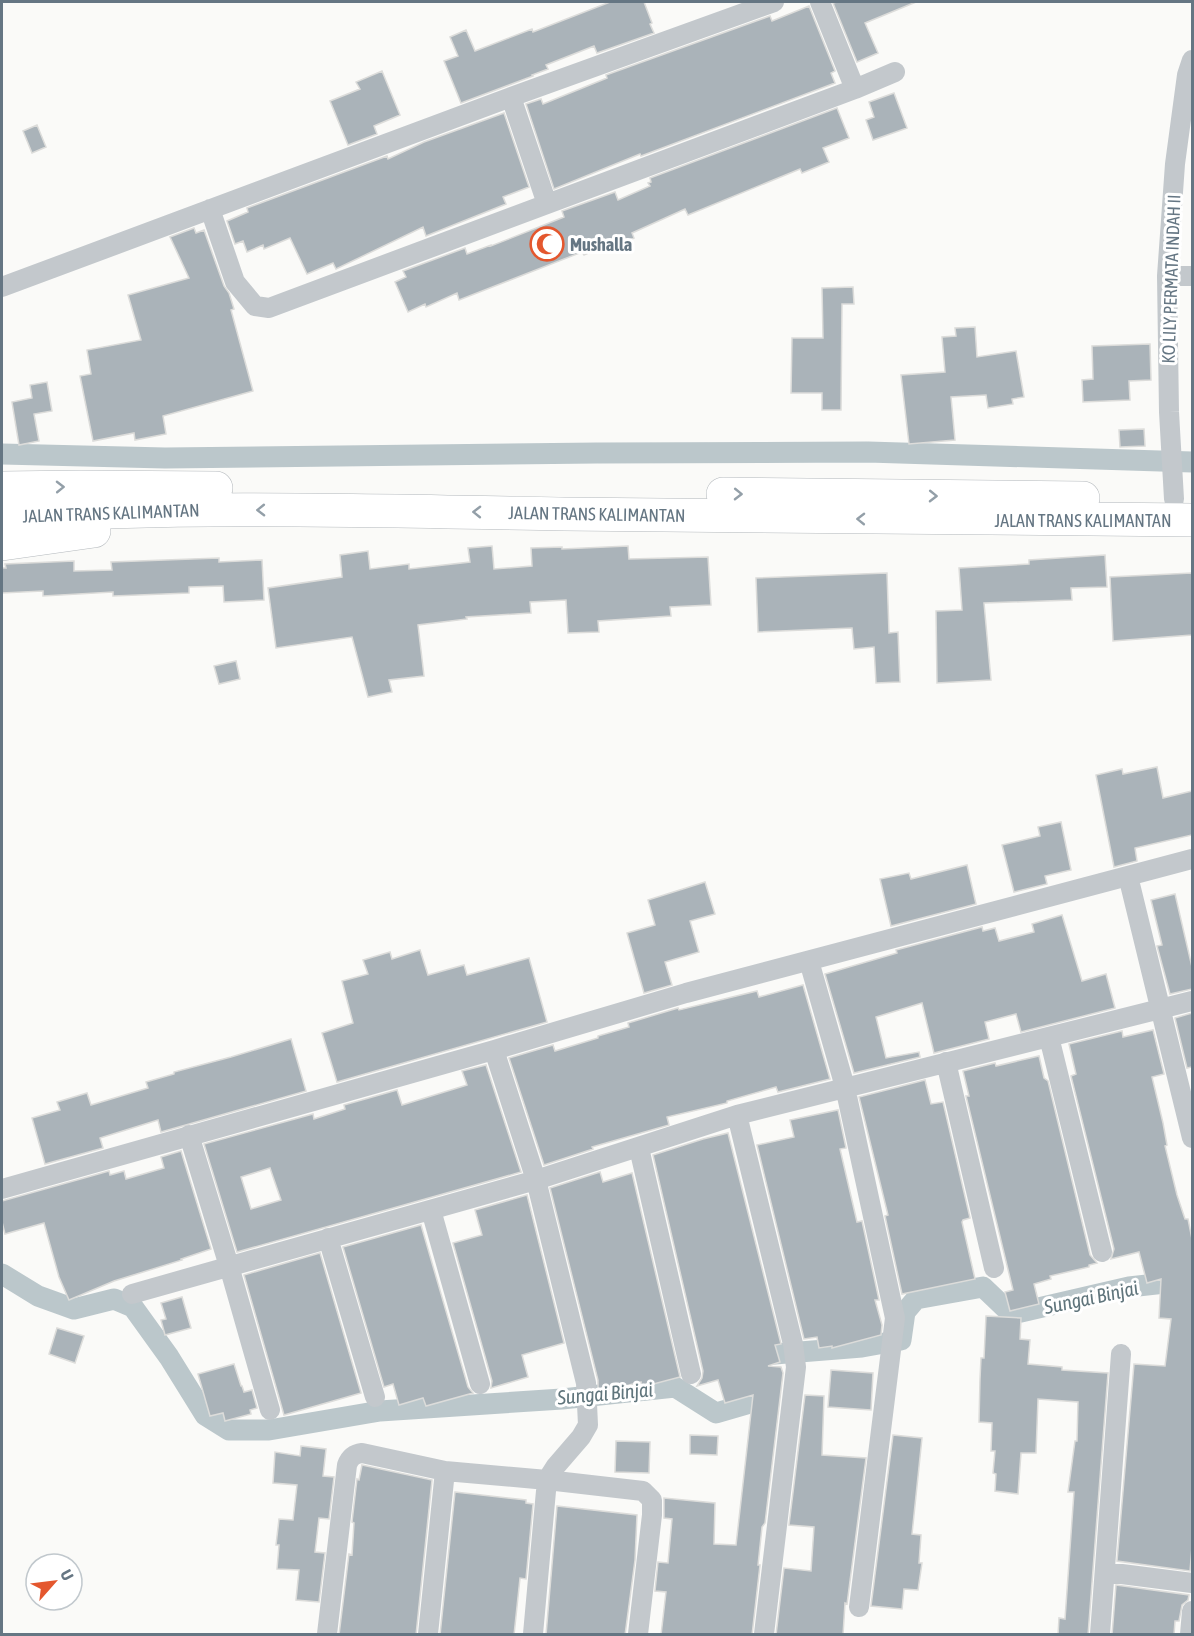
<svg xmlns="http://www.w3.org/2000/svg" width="1194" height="1636" font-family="'Asap Condensed',sans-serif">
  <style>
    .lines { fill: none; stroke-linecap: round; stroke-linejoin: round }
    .canal { stroke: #bbc7cb; stroke-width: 21 }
    .building { fill: #aab3b9; stroke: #dcdcda; stroke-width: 1.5; fill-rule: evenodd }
    .trunk-casing { stroke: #b4b9bd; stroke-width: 34 }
    .minor { stroke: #c3c8cc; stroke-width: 20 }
    .trunk { stroke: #fff; stroke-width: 33 }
    .oneway { stroke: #939fa8 }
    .labels { text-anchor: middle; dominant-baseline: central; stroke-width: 6; stroke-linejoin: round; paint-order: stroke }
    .poi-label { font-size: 18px; font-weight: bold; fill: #657683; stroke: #fff; text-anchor: start }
    .street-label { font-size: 18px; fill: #657683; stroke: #fff }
    .water-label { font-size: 20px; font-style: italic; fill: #60757c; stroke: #fff }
  </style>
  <rect width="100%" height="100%" fill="#fafaf8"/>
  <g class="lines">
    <path class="canal" d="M2,454L165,458L597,453L868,452L1192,462
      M2,1274L38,1296L74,1309L114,1299L133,1307L169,1357L205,1415L229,1430H269L380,1411L562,1399L675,1387L716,1413L747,1404L752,1363L762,1355L862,1347L901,1340L905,1312L916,1299L983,1287L1005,1308L1021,1312L1129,1287L1192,1280"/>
  </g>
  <path class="building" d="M610,2H644L652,23L650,24L654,33L597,53L594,46L546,65L548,69L532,75L533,76L461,103L444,61L458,56L450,37L466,30L475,51L532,29L533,32Z
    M837,2H916L865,23L878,53L857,62L833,3Z
    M809,6L835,71L831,73L835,83L641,156L640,154L554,189L526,104L541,99L543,104L607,78L606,75L770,16L772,21Z
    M382,71L400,115L374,126L377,134L348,145L330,101L360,89L356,82Z
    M894,93L907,128L873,140L866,120L874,117L869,102Z
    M837,108L849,138L823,148L829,162L802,173L800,169L688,215L685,209L632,233L634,238L613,247L611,243L584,255L582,252L459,300L457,293L426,307L425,304L408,312L395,282L406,277L403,271L465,248L467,254L491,245V246L564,217L562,211L615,192L618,200L650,186L648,183L651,182L650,178Z
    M504,113L529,187L503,197L506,204L426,236L423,227L336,269L333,263L307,274L290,238L264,249L263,245L247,252L243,241L235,244L227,221L248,212L247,208L387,156L388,159L424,142Z
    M37,125L46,147L32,153L23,131Z
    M194,228L196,233L204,230L224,286L229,293L234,309L231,310L253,391L163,416L166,434L135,440L134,433L93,441L80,376L91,374L87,350L141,340L128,295L189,278L170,237Z
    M853,287L854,304H842L841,410H822V393H791L792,338H823L822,288Z
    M975,327L977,357L1016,351L1024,397L1012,399L1013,404L988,408L986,395L951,397L955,440L909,444L901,375L945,372L942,337L956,336L955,328Z
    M1150,344L1151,380L1129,381L1130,400L1083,402L1082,380L1093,379L1092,346Z
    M47,382L52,411L34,414L39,441L19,445L12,402L32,398L30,385Z
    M1144,429L1145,446L1120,447L1119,430Z
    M492,546L494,569L532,566L531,548L562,547V549L628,546L629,559L708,557L711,605L670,607L671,616L598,621L599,632L568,633L566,600L530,602L531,613L466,617L467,619L418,625L424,676L389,680L392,692L368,697L352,637L276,648L268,588L342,577L340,555L368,551L370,569L409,564V569L470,562L468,548Z
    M1105,555L1107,587L1071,588L1072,600L984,603L991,680L937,683L936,611L962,610L959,568L1029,564V560Z
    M219,558V562L262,560L264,600L224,602L223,586L189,587V593L113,596V592L43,596V591L2,593V568H6L5,564L74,561V571L112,570L111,562Z
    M887,573L889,633L898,632L900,682L876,683L874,647L854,649L852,628L758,632L756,578Z
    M1192,573V635L1113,641L1110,577Z
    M236,661L240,679L219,684L214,666Z
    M1157,767L1163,798L1192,791V835L1135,848L1137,861L1114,867L1096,775L1122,769L1123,774Z
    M1061,822L1071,870L1045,876L1047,884L1014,892L1002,845L1040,836L1038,827Z
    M967,865L976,904L891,926L880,879L909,873L911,879Z
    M705,882L715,914L690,921L699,952L665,962L672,985L644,993L627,933L655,925L648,900Z
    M1175,894L1192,967V989L1170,994L1157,946L1162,945L1151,900Z
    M1062,915L1082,981L1106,974L1115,1008L1021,1032L1016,1014L985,1022L989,1039L934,1053L922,1003L876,1017L886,1058L919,1052L920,1057L854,1073L825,974L897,953L896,950L982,927L983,931L995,928L999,941L1034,932L1032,924Z
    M420,950L428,975L464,965L467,975L529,958L547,1022L337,1082L322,1033L353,1023L342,981L368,974L363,960L390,952L392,959Z
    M803,985L830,1079L778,1092L776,1087L727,1101V1103L667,1117L669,1125L592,1147L593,1149L544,1165L509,1058L553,1045L555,1051L598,1038V1036L629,1027L628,1023L678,1008L679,1010L757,991L759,997Z
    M1192,1013V1067L1187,1068L1175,1018Z
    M1153,1030L1164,1074L1152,1077L1163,1123L1167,1145L1165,1146L1177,1195L1185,1219H1188L1192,1239V1547L1190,1571L1117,1561L1134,1364L1165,1366L1171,1319L1159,1318L1161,1279L1147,1283L1139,1252L1111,1259L1114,1249L1071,1076L1076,1074L1069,1044L1122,1031L1123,1037Z
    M291,1039L306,1091L161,1132L158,1120L100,1138L103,1148L45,1164L32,1118L60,1110L57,1102L87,1093L91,1105L148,1088L146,1082L174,1074V1072L231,1057Z
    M1039,1056L1044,1078L1048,1081L1090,1255L1097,1263L1089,1265V1267L1050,1276L1051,1279L1034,1284L1039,1304L1010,1311L1005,1292L1013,1290L966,1096H969L963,1071L995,1063L996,1066Z
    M486,1065L521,1172L237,1252L204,1144L313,1114L314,1119L345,1109L344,1105L397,1090L402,1105L467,1085L462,1071ZM270,1168L281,1200L251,1209L241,1177Z
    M925,1080L931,1104L943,1102L970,1218L963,1220L962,1222L975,1279L902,1294L885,1216L888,1215L859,1097Z
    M838,1110L846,1148L840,1149L857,1222L862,1221L879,1300H875L882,1325L881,1335L832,1348V1346L819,1348L817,1337L804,1339L757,1145L794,1137L790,1120Z
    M728,1133L781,1344L775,1345L780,1362L768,1366L781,1367L783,1373L765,1523L762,1527L758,1565H760L752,1635H661L666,1592L655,1591L658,1562L668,1563L672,1519L664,1518V1498L715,1503L714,1544L736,1545L753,1395L725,1403L718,1380L697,1386L702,1378L703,1371L653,1155L703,1139Z
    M181,1151L211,1249L181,1259L182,1260L114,1281L69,1300L59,1277L44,1223L5,1234L2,1222V1201L109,1171L110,1175L124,1171L126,1179L164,1168L161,1157Z
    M600,1172L603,1182L632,1173L680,1377L642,1387L641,1382L598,1393V1380L550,1188Z
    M527,1195L564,1343L522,1355L528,1377L491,1388L492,1381L453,1243L482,1235L475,1210Z
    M421,1225L468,1387L473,1393L426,1406L423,1398L399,1405L393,1384L384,1387L343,1247Z
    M320,1253L361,1393L284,1415L244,1275Z
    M182,1297L191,1328L165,1335L161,1320L166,1319L161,1303Z
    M986,1316L1021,1318L1020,1339L1030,1340L1028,1364L1062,1367V1370L1108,1373L1088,1635H1058L1059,1618L1065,1619L1074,1492H1068L1075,1441H1077L1078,1402L1038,1399L1036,1453H1021L1018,1494L995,1491L996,1474L993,1473L995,1451H991L992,1423L979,1422L980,1379L981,1358H984Z
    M57,1328L84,1336L75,1363L49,1354Z
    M234,1364L241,1386H242L244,1392L252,1390L257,1408L250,1410L251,1414L225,1421L223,1413L210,1416L198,1374Z
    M831,1370L873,1373L871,1410L828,1407Z
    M805,1395L824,1396L822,1455L866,1458L847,1604L845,1603L843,1635H776L784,1568L811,1571L814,1527L789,1525Z
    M690,1435L718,1436L717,1455L690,1454Z
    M893,1435L922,1438L912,1534L921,1535L919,1563H922L918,1590L904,1589L902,1609L871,1606Z
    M616,1441L650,1442L649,1473L615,1472Z
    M301,1446L326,1449L323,1476L334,1477L329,1519L319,1518L315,1552L325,1553L319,1602L296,1600L299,1570L277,1569L279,1545H276L279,1519L293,1520L297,1485L273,1483L275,1452L300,1456Z
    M362,1465L432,1480L416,1635H339L349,1554L352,1555L354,1523L352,1522L357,1479L359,1480Z
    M455,1492L526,1500V1503L533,1504L526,1579L520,1578L514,1635H440Z
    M557,1506L637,1515L635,1560L625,1635H546Z
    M1116,1585L1189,1595L1188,1600L1182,1605L1179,1621H1175L1174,1635H1112Z"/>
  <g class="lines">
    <g class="trunk-casing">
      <path id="trunk" d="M2,488L81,487L216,488
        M723,494L1083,498
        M2,517C189,505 377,511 564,514C774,517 983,519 1192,520
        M2,544L94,531"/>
    </g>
    <path class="minor" d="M820,2L855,89
      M511,97L547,204
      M210,209L235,282L255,306L269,308L855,89L895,72
      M1167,276H1192
      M2,287L511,97L774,2
      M1174,499L1169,412L1167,276L1175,164L1187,75L1192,60
      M1128,876L1192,1138
      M809,961L845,1087L895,1318L859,1607
      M1049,1037L1102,1252
      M494,1050L536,1180L586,1383L588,1425L581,1437L556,1466L547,1480L533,1634
      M946,1062L994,1268
      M737,1115L793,1344L796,1367L764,1634
      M189,1135L229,1266L270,1410
      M639,1148L691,1374
      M2,1189L494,1050L686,993L1192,859
      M431,1210L480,1384
      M328,1238L375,1397
      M132,1294L536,1180L737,1115L1192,1001
      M1106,1572L1192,1583
      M327,1634L347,1465C350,1457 354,1454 362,1453L445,1471L547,1480L643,1491L652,1500V1515L638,1634
      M428,1634L445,1471
      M1100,1634L1121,1354
      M1190,1634L1192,1611"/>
    <use href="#trunk" class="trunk"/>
  </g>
  <defs><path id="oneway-chevron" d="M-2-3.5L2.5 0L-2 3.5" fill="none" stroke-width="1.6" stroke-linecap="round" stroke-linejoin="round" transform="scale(1.5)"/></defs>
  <g class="oneway">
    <use href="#oneway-chevron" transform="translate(60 487) rotate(-1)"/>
    <use href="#oneway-chevron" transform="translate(738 494) rotate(1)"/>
    <use href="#oneway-chevron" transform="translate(933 496) rotate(1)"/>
    <use href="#oneway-chevron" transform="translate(261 510) rotate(179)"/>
    <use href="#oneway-chevron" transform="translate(477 512) rotate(-179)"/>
    <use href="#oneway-chevron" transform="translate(861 519) rotate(-179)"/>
  </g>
  <defs>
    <g id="mosque-ring" transform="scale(1.725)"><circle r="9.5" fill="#fff" stroke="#e4572e" stroke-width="1.5"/><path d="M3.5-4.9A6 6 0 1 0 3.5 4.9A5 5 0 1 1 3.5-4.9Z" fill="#e4572e"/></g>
  </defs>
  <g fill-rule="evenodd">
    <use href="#mosque-ring" x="547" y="244"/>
  </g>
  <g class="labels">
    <g class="poi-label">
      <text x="570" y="244">Mushalla</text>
    </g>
    <g class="street-label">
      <text transform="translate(1171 279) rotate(-88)">KO LILY PERMATA INDAH II</text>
      <text transform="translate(111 513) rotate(-2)">JALAN TRANS KALIMANTAN</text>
      <text transform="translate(597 514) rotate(1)">JALAN TRANS KALIMANTAN</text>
      <text x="1083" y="520">JALAN TRANS KALIMANTAN</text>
    </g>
    <g class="water-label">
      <text transform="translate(1091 1297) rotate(-12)">Sungai Binjai</text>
      <text transform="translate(605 1393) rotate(-5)">Sungai Binjai</text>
    </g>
  </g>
  <rect width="1194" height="1636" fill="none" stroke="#657683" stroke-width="6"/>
  <g transform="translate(54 1582) rotate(62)"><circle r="28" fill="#ffffff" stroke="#c1c8cd" stroke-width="1.5"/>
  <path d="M0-4.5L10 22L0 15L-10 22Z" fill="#e4572e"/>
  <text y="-9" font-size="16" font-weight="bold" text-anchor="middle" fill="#657683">U</text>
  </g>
</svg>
